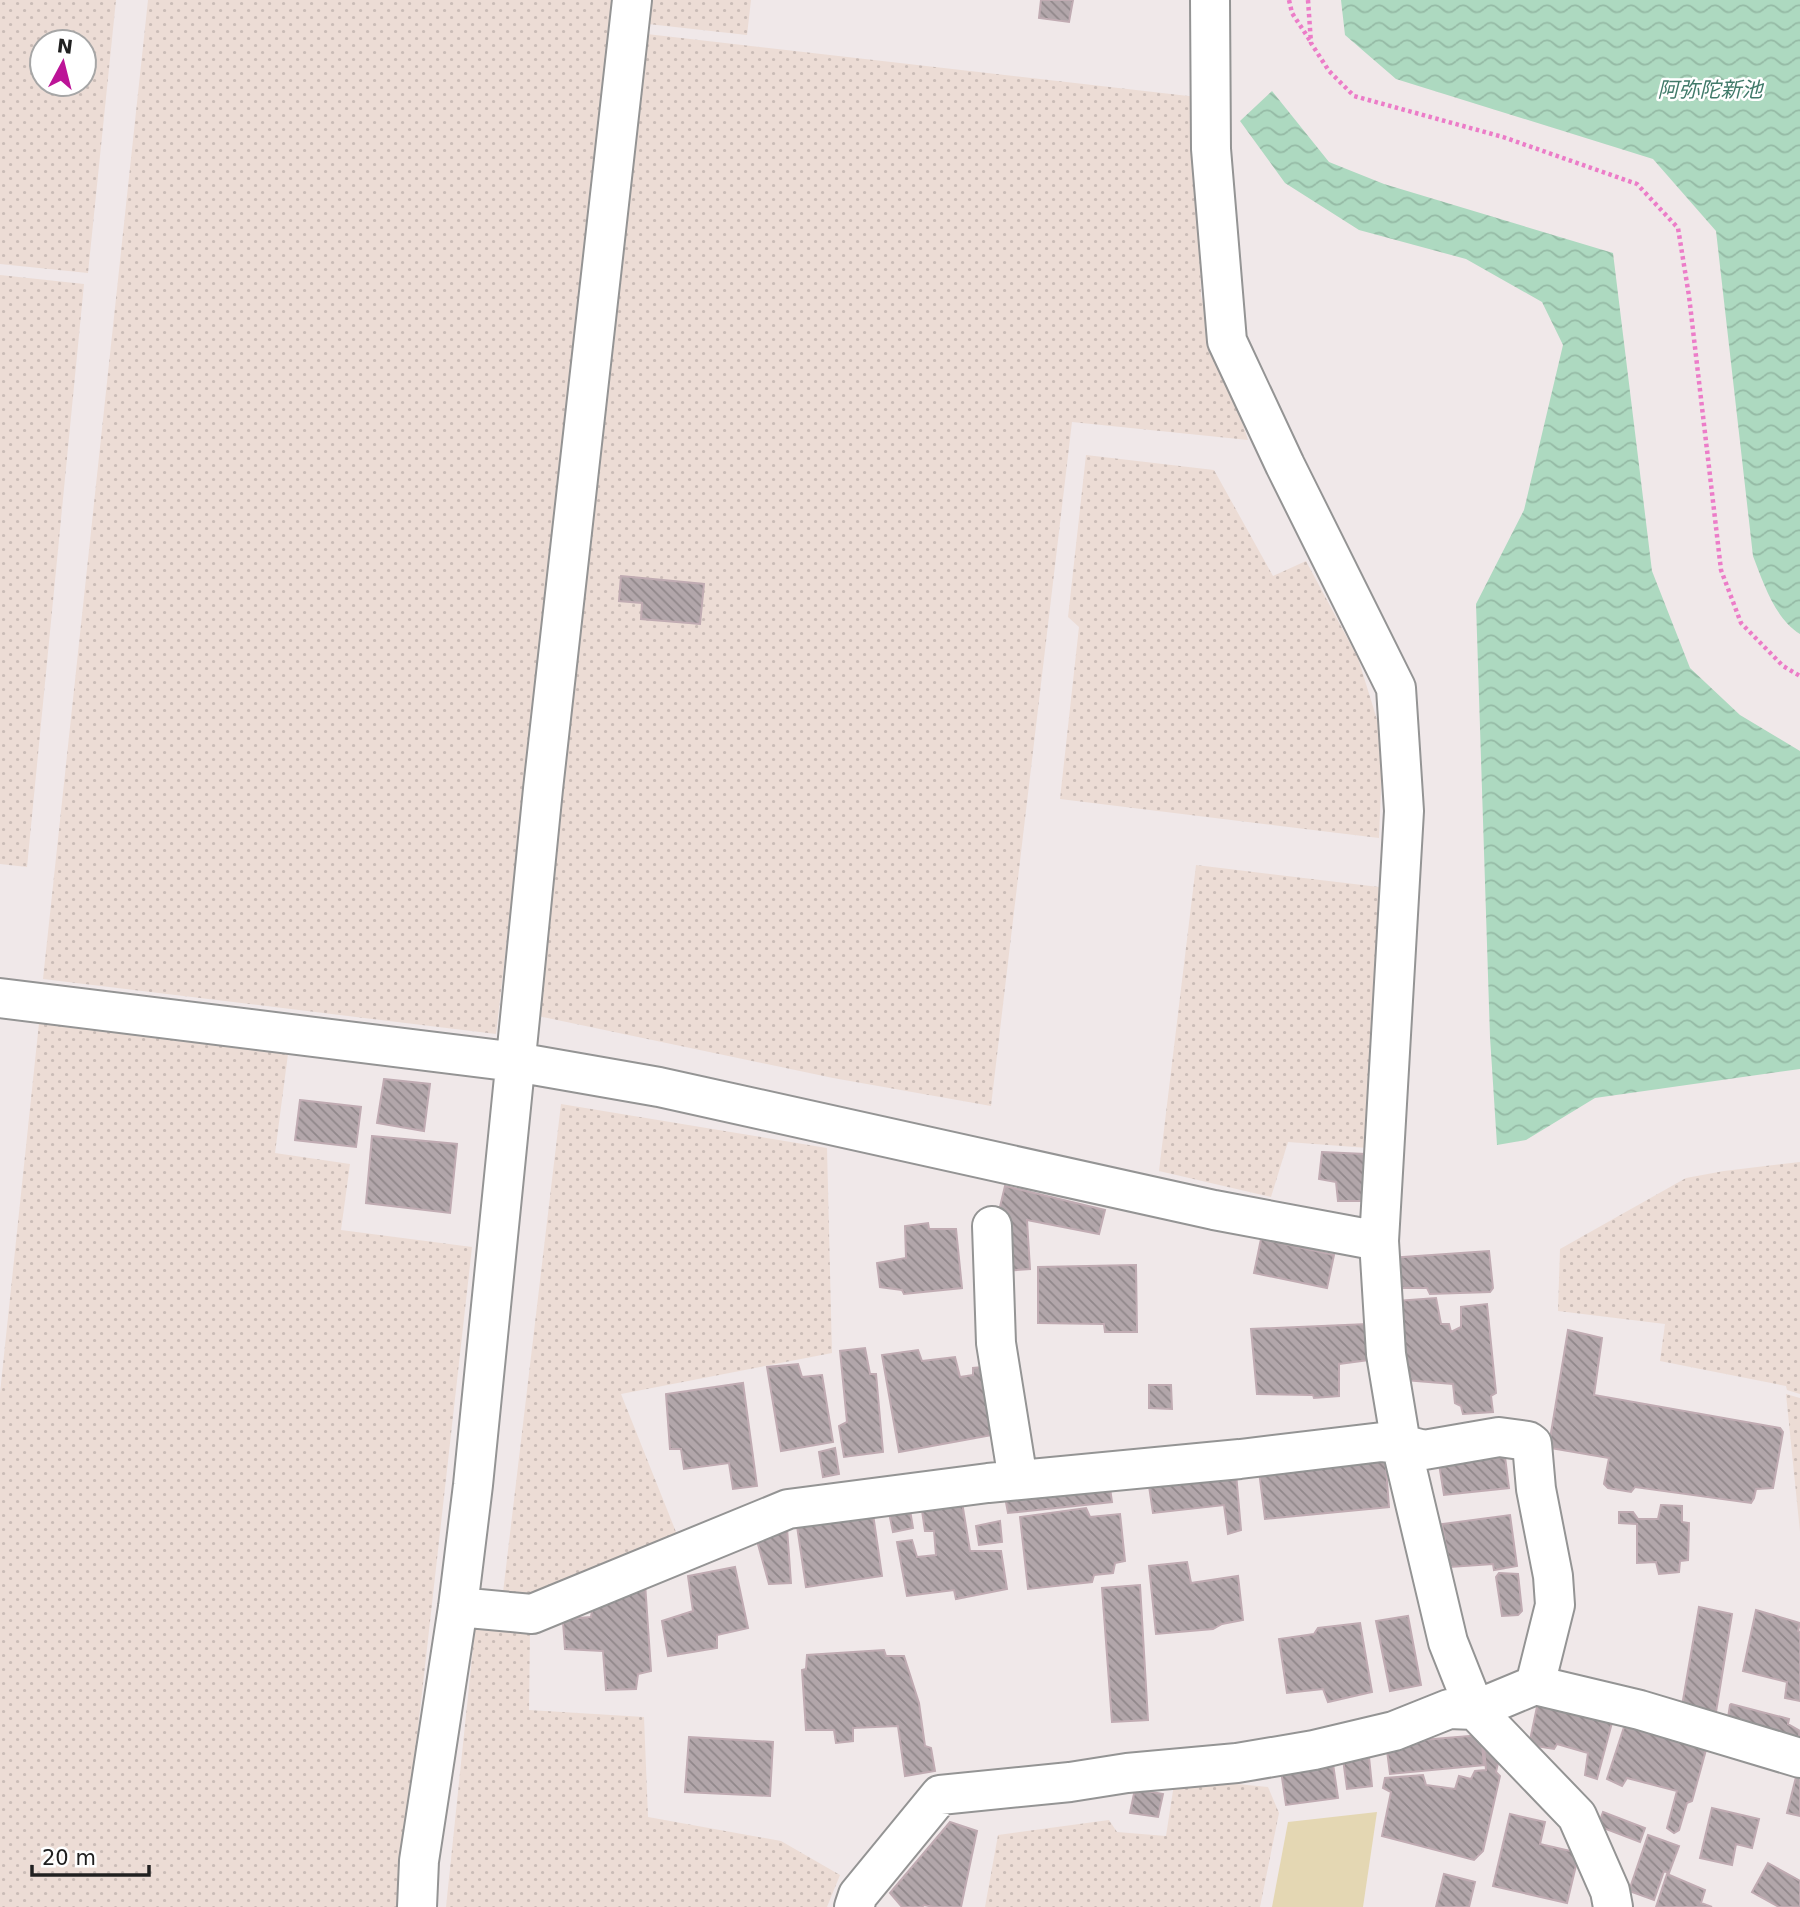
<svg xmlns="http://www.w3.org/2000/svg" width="1800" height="1907" font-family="'DejaVu Sans','Noto Sans JP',sans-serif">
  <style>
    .farmland { fill: url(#farmland-dots); fill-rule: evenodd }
    .grass { fill: #e4d7b3 }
    .water { fill: url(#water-waves) }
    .building { fill: url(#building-back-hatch); stroke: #c0abb2; stroke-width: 2 }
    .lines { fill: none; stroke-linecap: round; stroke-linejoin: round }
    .minor-casing { stroke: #949494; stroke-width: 42 }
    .path { stroke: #ec7cc8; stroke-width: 4.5; stroke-dasharray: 3.5 3.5; stroke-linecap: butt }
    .minor { stroke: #fff; stroke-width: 38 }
    .labels { text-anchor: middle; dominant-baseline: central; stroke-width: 5; stroke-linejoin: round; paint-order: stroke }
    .water-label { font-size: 21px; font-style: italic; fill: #417a6a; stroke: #fff }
  </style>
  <defs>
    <pattern id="farmland-dots" width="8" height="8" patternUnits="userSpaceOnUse" patternTransform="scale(1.75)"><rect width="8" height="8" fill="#ecdcd5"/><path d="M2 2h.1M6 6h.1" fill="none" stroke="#cabcb7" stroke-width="1.8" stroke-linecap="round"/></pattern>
    <pattern id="water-waves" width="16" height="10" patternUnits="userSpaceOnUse" patternTransform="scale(1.75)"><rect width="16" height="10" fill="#add9c0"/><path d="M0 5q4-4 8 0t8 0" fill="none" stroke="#95baa5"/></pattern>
    <pattern id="building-back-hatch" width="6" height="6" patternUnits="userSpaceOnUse" patternTransform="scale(1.75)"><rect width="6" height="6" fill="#b2a6aa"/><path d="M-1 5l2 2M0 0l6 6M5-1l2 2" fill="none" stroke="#90878a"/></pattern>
  </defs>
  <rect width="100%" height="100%" fill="#f0e8e9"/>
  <path class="farmland" d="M0,0H116L88,273L0,264ZM42,42H84V84H42Z
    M148,0H616L496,1034L43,979Z
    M642,0H751L747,35L639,23Z
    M638,33L1197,97L1201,296L1248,440L1072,422L991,1106L833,1078L538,1016Z
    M0,275L84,284L27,867L0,864Z
    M1086,455L1214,470L1273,576L1306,561L1358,658L1383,739L1379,838L1060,799L1079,627L1068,617Z
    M1196,865L1379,887L1368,1148L1288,1142L1271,1197L1159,1171Z
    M39,1023L288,1054L275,1153L350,1164L341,1230L472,1247L398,1907H0V1393Z
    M561,1104L827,1148L832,1353L621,1394L680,1542L536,1601H502Z
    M1800,1162V1394L1787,1390L1786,1386L1660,1361L1665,1324L1558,1311L1560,1249L1686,1178L1724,1171Z
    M1786,1394L1800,1398V1532Z
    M475,1629L530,1634L529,1710L644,1717L648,1817L781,1841L840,1875L827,1907H446Z
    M1195,1780L1268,1787L1279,1813L1260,1907H985L998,1835L1109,1820L1117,1832L1166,1836L1174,1784Z"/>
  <path class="grass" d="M1377,1812L1363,1907H1272L1288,1822Z"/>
  <path class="water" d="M1341,0H1800V634C1775,619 1763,582 1753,556L1716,231L1653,159L1396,79L1345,35Z
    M1272,91L1329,162L1384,184L1613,253L1652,571L1690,668L1740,715L1800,751V1069L1595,1098L1526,1140L1497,1145L1490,1037L1476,604L1524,510L1563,345L1542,302L1466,259L1359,230L1285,183L1240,121Z"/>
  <path class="building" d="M1041,0H1073L1069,22L1039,18Z
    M621,576L704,584L700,624L641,619L642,603L619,601Z
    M384,1079L430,1084L424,1131L377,1123Z
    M300,1100L361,1107L356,1147L295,1140Z
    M372,1136L457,1144L450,1213L366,1203Z
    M1322,1152L1365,1154L1363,1201H1338L1336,1182L1319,1179Z
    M1005,1186L1105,1210L1099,1234L1027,1220L1030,1269L1003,1271L999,1211Z
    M928,1223L929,1229H956L962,1288L904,1294L902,1290L880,1287L877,1263L906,1258L905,1226Z
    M1261,1239L1334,1255L1327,1288L1254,1273Z
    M1489,1251L1493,1288L1490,1292L1430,1294L1427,1288H1392L1389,1258Z
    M1136,1265L1137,1332H1105L1104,1324L1038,1323V1267Z
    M1436,1298L1441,1324H1449L1451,1332L1461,1327V1307L1487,1304L1496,1393L1491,1396L1493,1412L1463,1414L1461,1406L1455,1403L1453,1384L1405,1380L1397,1301Z
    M1367,1324L1370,1360L1339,1364V1396L1314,1398L1313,1395L1257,1394L1251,1329Z
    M1568,1330L1602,1338L1594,1395L1780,1428L1783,1432L1773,1488L1756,1489L1754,1498L1751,1503L1635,1487L1631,1492L1608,1488L1604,1484L1609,1458L1551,1448L1549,1445Z
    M865,1348L870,1374H876L883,1452L844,1457L839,1426L847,1422L840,1351Z
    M918,1350L922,1361L955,1357L960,1377L973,1375V1368L994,1366L1003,1433L899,1452L882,1355Z
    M798,1364L802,1377L822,1375L833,1442L781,1451L767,1367Z
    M743,1383L757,1486L733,1489L729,1463L684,1469L681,1449H670L666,1394Z
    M1149,1385H1171L1172,1409L1149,1408Z
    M835,1448L839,1474L823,1477L819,1452Z
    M1385,1456L1389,1507L1265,1519L1259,1471Z
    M1505,1457L1509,1488L1444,1495L1439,1464Z
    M1236,1473L1241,1530L1228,1534L1224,1505L1153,1513L1149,1486Z
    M1109,1481L1112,1502L1008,1513L1004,1492Z
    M961,1496L970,1551H1001L1007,1589L956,1599L954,1590L907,1596L897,1542L912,1540L917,1557L936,1555L934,1531H925L921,1504Z
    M909,1504L913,1528L893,1532L888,1508Z
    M1661,1505L1682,1506V1522L1689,1523L1688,1560L1680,1561L1679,1572L1659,1574L1656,1562L1637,1563V1524L1619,1523V1512H1633L1638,1519H1658Z
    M1086,1508L1090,1517L1120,1514L1125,1561L1115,1563L1113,1573L1094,1575L1092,1582L1028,1589L1020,1517Z
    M873,1514L882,1576L806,1587L797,1526Z
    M1510,1515L1517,1566L1494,1570L1493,1564L1450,1567L1442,1524Z
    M1000,1521L1002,1542L979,1545L976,1526Z
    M787,1528L791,1583L769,1584L756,1537Z
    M1187,1562L1191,1583L1238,1576L1243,1620L1222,1624L1213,1629L1156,1634L1149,1566Z
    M735,1567L748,1628L717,1635V1648L668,1656L662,1621L693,1611L688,1576Z
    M1499,1573L1518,1574L1522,1611L1518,1615L1502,1616L1496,1577Z
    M645,1583L651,1671L638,1674L636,1689L606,1690L603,1651L565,1649L563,1622L565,1619L591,1617L594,1596Z
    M1140,1585L1148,1720L1112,1722L1102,1588Z
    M1699,1607L1732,1614L1716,1712L1682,1706Z
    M1756,1610L1800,1623L1798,1631L1800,1632V1701L1785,1698L1787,1682L1743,1671Z
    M1408,1616L1421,1685L1390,1691L1376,1621Z
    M1360,1623L1372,1692L1328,1702L1323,1689L1287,1693L1279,1639L1314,1634L1318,1628Z
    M884,1650L886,1656H904L919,1703L925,1746L931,1748L935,1771L905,1776L898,1726L853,1728V1741L836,1743L834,1730H806L802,1670L806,1669L807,1655Z
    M1538,1702L1613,1719L1597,1779L1585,1775L1588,1753L1557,1744L1554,1749L1529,1745Z
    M1731,1704L1789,1719L1788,1724L1800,1731L1798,1740L1727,1724L1730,1705Z
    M1628,1715L1709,1739L1692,1801L1687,1803L1679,1830L1674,1833L1667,1828L1677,1791L1627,1778L1622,1786L1607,1779Z
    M1481,1735L1484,1765L1390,1774L1386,1743Z
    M1483,1735L1501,1750L1496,1772L1500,1776L1483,1851L1474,1860L1382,1836L1391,1792L1383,1788L1385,1778L1423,1775L1426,1785L1455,1789L1459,1776L1471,1779L1475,1771L1486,1770Z
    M689,1737L773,1742L770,1796L685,1792Z
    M1332,1757L1338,1798L1286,1805L1280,1764Z
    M1369,1757L1372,1786L1347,1789L1343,1759Z
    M1796,1777L1800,1778V1816L1787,1813Z
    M1135,1789L1163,1794L1158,1817L1130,1813Z
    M1712,1808L1759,1819L1752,1848L1736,1844L1732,1865L1700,1858Z
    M1603,1812L1645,1828L1640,1842L1598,1826Z
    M1510,1814L1545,1822L1540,1844L1579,1853L1567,1903L1493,1886Z
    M950,1822L977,1831L961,1907H934L924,1905L922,1907H902L890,1893Z
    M1648,1835L1679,1846L1669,1873L1664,1871L1654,1900L1629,1891Z
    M1768,1863L1800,1881V1907H1779L1752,1892Z
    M1444,1874L1475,1882L1469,1907H1436Z
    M1667,1874L1705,1890L1701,1903L1712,1907H1656Z"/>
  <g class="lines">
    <g class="minor-casing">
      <path id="minor" d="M1210,0L1211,149L1227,341L1285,465L1396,688L1404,811L1379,1241L1386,1354L1401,1444L1448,1642L1475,1710L1577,1816L1610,1891L1613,1907
        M0,998L516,1062L659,1087L1214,1210L1379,1241
        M992,1226L996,1343L1018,1480
        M458,1607L532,1614L788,1509L988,1483L1240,1459L1382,1442L1401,1444L1424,1450L1499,1437L1528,1441L1532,1444L1536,1489L1553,1576L1555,1605L1535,1685
        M417,1907L419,1861L458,1607L473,1485L543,789L632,0
        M854,1907L858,1895L940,1795L1070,1782L1127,1773L1237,1763L1314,1750L1394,1731L1449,1709L1475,1710L1535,1685L1640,1710L1800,1758"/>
    </g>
    <path class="path" d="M1289,0L1292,13L1311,42
      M1308,0L1311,43L1329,71L1354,96L1503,137L1637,184L1678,228L1689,296L1721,570L1741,623L1783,666L1800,676"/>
    <use href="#minor" class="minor"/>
  </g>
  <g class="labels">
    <g class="water-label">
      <text x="1710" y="90">阿弥陀新池</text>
    </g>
  </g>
  <g transform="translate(63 63) rotate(7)"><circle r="33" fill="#ffffff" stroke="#a6a6a6" stroke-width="2"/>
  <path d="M0-5L12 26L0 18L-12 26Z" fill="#bc1497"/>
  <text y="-10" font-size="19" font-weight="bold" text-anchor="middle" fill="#202020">N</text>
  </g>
  <path d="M32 1865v10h117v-10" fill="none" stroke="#202020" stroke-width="3.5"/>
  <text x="42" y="1865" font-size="21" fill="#202020" stroke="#ffffff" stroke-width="5" paint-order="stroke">20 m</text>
</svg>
